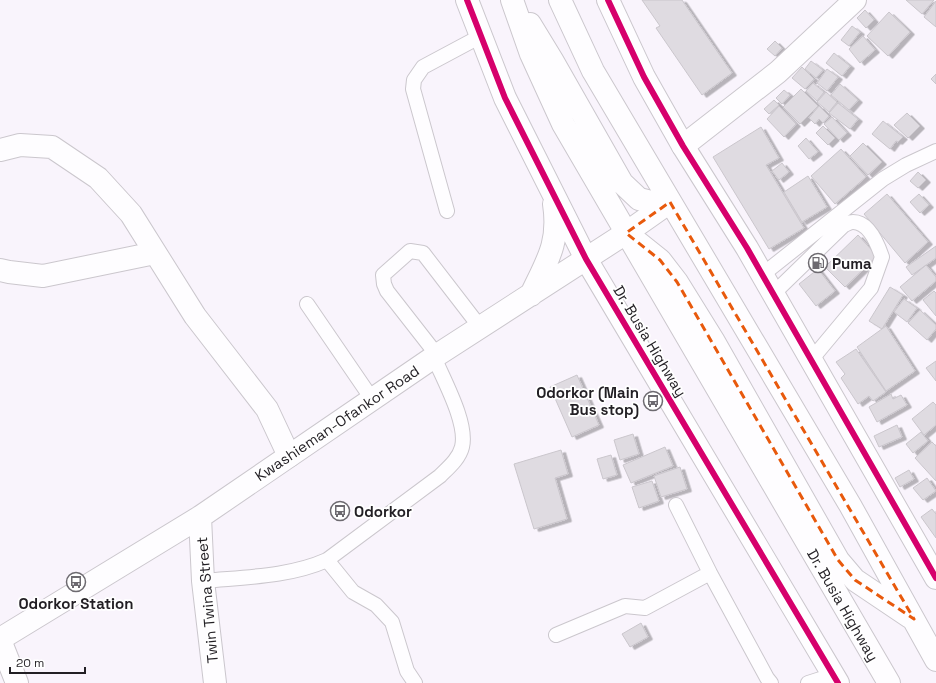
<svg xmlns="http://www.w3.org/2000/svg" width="936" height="683" font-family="'Space Grotesk',sans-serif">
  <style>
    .building { fill: #dfdbe1; stroke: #cac6cc; filter: url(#shadow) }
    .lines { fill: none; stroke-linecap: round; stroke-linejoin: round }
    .lane-casing { stroke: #cbc7cd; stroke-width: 16 }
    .street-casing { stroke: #cbc7cd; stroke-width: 24 }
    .secondary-casing { stroke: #cbc7cd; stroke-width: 24 }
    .highway-casing { stroke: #cbc7cd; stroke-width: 24 }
    .lane { stroke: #fefdff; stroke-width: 14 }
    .street { stroke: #fefdff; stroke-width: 22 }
    .secondary { stroke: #fefdff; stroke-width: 22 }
    .highway { stroke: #fefdff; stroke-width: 22 }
    .cycleway-casing { stroke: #fff; stroke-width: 8 }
    .cycleway { stroke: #d6006c; stroke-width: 6 }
    .marked { fill: none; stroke: #e8590c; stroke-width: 3; stroke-dasharray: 8 5; stroke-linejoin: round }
    .labels { text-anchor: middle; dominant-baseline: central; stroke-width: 3.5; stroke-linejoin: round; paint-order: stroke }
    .poi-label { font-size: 15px; font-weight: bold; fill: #221f24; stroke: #fff; text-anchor: start }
    .street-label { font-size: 15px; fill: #221f24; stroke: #fff }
  </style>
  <defs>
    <filter id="shadow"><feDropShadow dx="4.5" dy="2.5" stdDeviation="0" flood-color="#0004"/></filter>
  </defs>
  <rect width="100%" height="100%" fill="#f9f4fc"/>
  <path class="building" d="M642,0H682L732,73L702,95L656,28L660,26Z
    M906,0H934L922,14Z
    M936,1V27L924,17Z
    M865,10L874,20L866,28L857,18Z
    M889,12L910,32L888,56L867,36Z
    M852,26L860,32L849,46L841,40Z
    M863,36L875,50L860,63L849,49Z
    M775,41L782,48L775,56L767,49Z
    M834,53L850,66L842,76L826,63Z
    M811,61L823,70L816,78L805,69Z
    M802,67L814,79L805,89L792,78Z
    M827,69L838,77L827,91L817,83Z
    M936,74V84L931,79Z
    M813,83L824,92L817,101L806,91Z
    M840,84L858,100L849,110L831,95Z
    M801,89L818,106L800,124L783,107Z
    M784,90L790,95L782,104L776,98Z
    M826,92L837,102L829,112L817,102Z
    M774,100L779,105L769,114L764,109Z
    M838,103L858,119L850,129L829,113Z
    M779,106L796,124L784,137L767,119Z
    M819,106L829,116L823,123L819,119L815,124L809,118Z
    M907,113L920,126L908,138L894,125Z
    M832,117L847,133L839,140L824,124Z
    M883,121L903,137L898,142L896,141L890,149L872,134Z
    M823,126L835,138L828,145L816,133Z
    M761,127L779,158L766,165L804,228L769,249L713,157Z
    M806,138L818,152L809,159L798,146Z
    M863,143L882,162L868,175L850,156Z
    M841,149L866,177L835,204L811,176Z
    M782,163L789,172L779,180L772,171Z
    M918,172L926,180L918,188L910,181Z
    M808,176L827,207L802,222L784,192Z
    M887,194L928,242L905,263L864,214Z
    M919,194L929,205L920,213L910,202Z
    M858,235L877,256L845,287L825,267Z
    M936,246V258L912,275L906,267Z
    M926,265L936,277V281L912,301L900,287Z
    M818,269L835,291L816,306L799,284Z
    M890,287L903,295L882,329L869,321Z
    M934,291L936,293V316L923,300Z
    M904,299L917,308L907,322L894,312Z
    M920,310L936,325V329L927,340L908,323Z
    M886,326L915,371L886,391L857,347Z
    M856,349L886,392L873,401L869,396L858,404L841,378L845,374L836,362Z
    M936,361V381L926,368Z
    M577,375L599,425L572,437L550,387Z
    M891,394L893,399L901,395L907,405L877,422L869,407Z
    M933,402L936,405V425L924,435L912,419Z
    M897,425L902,437L879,447L874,436Z
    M921,432L928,441L913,453L906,444Z
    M633,434L639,454L620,460L614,440Z
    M932,442L936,446V481L915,458Z
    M665,447L673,466L631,483L623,465Z
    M561,450L568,474L555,478L567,519L534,529L514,464Z
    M611,455L617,475L603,479L597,459Z
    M680,467L687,489L661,497L654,476Z
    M909,470L914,479L900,487L895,478Z
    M927,478L936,491L923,500L913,488Z
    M652,481L659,501L639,508L632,487Z
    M932,509L936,514V538L921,517Z
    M641,623L648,637L630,647L622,634Z"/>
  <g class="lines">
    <g class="lane-casing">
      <path id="lane" d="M447,211L413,89L414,80L423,67L481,36
        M762,275L883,179L906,165L936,151
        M773,294L844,225C847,224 850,222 853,222C869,222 878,245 882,257L871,288L811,360
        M307,304L372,399
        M437,355L387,291L384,284L383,275L410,251L423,253L480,327
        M676,505L710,573L767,678L771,683
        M327,560L353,592L376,605L392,622L407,671L415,683
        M203,581C244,577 289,577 327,560L440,476C448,468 459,459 462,447C468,423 443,379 434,357
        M556,635L625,606L645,608L710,573
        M808,683L833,675"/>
    </g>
    <g class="street-casing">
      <path id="street" d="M683,146L778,72L855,0
        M0,150L20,145L52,147L98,178L131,214L195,316L267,409L289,456
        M0,270L9,272L43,276L155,253
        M0,640L17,683"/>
    </g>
    <g class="secondary-casing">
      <path id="secondary" d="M467,0L505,98L586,259L838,683
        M608,0L644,77L683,146L747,248L936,578
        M531,295C547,261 560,243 554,204
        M200,517L203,581L215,683
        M0,639L200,517L434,357L626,233L670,202"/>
    </g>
    <g class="highway-casing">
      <path id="highway" d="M512,0L531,54L563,124L889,683
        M560,0L593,71L850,505L936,660
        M530,24L552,60L622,183L639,199L655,203L670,202
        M635,240L660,260L677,282L713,340L838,560L855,580L910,617"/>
    </g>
    <use href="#lane" class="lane"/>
    <use href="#street" class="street"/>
    <use href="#secondary" class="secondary"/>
    <use href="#highway" class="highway"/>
    <g class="cycleway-casing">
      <path id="cycleway" d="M467,0L505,98L586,259L838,683
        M608,0L644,77L683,146L747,248L936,578"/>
    </g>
    <use href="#cycleway" class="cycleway"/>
  </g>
  <path class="marked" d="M670,202L914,619L855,580L838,560L677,282L660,260L626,233Z"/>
  <defs>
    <g id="fuel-ring" transform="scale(1)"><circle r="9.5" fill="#fff" stroke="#6d6a70" stroke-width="1.5"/><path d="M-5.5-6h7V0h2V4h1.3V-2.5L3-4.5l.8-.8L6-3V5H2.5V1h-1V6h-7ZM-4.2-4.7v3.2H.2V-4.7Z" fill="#6d6a70"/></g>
    <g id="bus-ring" transform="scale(1)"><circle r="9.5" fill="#fff" stroke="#6d6a70" stroke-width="1.5"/><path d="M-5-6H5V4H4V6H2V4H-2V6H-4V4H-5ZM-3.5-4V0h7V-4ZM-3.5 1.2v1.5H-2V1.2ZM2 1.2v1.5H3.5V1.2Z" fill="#6d6a70"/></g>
  </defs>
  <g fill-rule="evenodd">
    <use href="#fuel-ring" x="818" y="263"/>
    <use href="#bus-ring" x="653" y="401"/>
    <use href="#bus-ring" x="340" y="511"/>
    <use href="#bus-ring" x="76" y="582"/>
  </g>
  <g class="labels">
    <g class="poi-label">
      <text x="832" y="263">Puma</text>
      <text x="639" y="392" text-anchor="end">Odorkor (Main<tspan x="639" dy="17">Bus stop)</tspan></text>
      <text x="354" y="511">Odorkor</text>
      <text x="76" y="603" text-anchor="middle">Odorkor Station</text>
    </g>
    <g class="street-label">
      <text transform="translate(650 341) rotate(59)">Dr. Busia Highway</text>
      <text transform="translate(337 423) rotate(-34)">Kwashieman-Ofankor Road</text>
      <text transform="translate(207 600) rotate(-95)">Twin Twina Street</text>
      <text transform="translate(843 605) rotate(60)">Dr. Busia Highway</text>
    </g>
  </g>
  <path d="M10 667v6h75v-6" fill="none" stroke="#221f24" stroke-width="2"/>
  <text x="16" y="667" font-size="12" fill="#221f24" stroke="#ffffff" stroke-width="3" paint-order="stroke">20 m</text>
</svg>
